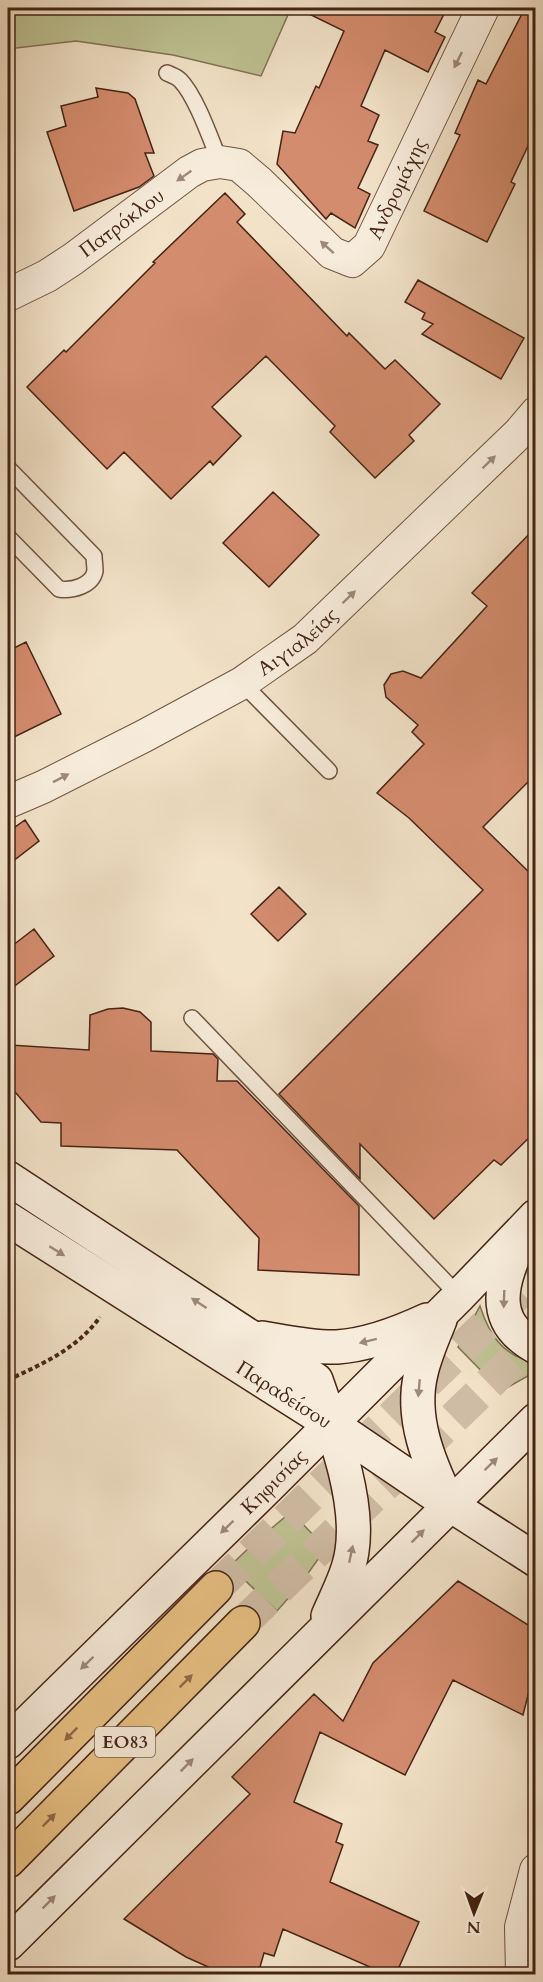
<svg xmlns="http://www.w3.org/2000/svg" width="543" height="1982" font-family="Cardo,serif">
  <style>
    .green { fill: #bec293; stroke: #827354; stroke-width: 1.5 }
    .building { fill: #d48c6e; stroke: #452415; stroke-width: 1.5 }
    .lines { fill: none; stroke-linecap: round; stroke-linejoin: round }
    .primary-tunnel { stroke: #cfbca4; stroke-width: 33; stroke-dasharray: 33 16; stroke-linecap: butt }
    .lane-casing { stroke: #705442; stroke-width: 18 }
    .street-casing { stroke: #705442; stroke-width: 34 }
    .secondary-casing { stroke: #452415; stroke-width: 36 }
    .primary-casing { stroke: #452415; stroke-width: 36 }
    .path { stroke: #452415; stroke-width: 4; stroke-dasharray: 4.5 3; stroke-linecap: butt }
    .lane { stroke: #f7ecdb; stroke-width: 15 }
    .street { stroke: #f7ecdb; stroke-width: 32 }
    .secondary { stroke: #f7ecdb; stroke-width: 33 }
    .primary { stroke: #e9c184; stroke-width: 33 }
    .oneway { fill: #9e8878 }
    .oneway2 { fill: #8f6b47 }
    .labels { text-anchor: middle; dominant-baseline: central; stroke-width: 4.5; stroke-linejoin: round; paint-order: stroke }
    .shield { fill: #f7ecdb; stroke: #7a6050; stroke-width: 1.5 }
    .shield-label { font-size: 18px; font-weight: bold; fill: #452415 }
    .street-label { font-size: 20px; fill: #452415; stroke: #f7ecdb }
  </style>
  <rect width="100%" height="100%" fill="#f2e2c8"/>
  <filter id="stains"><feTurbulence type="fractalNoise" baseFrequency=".00333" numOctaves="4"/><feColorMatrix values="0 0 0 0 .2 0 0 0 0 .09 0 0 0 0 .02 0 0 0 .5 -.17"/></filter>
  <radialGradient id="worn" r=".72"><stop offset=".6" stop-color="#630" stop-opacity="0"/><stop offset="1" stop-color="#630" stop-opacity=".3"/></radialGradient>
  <path class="green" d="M8,8H291L261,76L173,55L76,41L8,49Z
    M480,1306C490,1337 503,1355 535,1363V1372L501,1391L458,1347Z
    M291,1512L326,1548L299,1586L277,1611L230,1566L255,1542Z"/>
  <path class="building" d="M297,8H447L435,32L445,37L428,72L385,50L361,106L379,115L368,141L378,145L358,188L370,194L355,228L331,213L326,219L277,164L283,131L295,133L316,86L319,88L344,31Z
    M525,8H536V129L511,182L515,184L487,242L424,211L460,135L455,133L478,80L486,84Z
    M96,88L128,93L135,99L154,153H145L154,176L139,187L74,211L47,132L66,126L61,106L98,97Z
    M225,193L245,214L237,222L347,336L349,333L385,369L395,360L440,404L409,435L414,441L375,478L330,432L335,426L266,356L212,407L241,436L213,465L210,461L171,499L124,452L107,469L27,387L64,350L66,352L155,263L153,262Z
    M418,280L524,338L501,379L422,334L433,324L422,319L425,313L405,302Z
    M273,492L319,535L269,587L223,543Z
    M536,527V774L483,827L536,879V1131L501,1165L494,1160L434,1219L360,1144V1179L279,1094L483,890L409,818L377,793L424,744L412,732L418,725L386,697L384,685L391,674L403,671L421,678L487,606L472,593Z
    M26,642L61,714L8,740V651Z
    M25,820L39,841L8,865V832Z
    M279,887L306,914L278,941L251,914Z
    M34,929L54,956L8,991V949Z
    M123,1008L140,1012L151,1022V1051L213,1054L218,1059L217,1081H237L359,1206V1275L258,1270L259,1238L177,1150L61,1146V1123L41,1122L9,1085L10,1045L89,1050L90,1015L108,1009Z
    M458,1581L536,1630V1664L523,1715L453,1680L405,1775L320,1732L294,1802L342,1824L336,1842L343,1845L330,1882L419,1922L396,1974H386L283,1929L274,1956L264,1953L258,1974H224L186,1957L124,1919L250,1794L232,1777L314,1694L343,1721L373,1663Z"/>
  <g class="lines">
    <path class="primary-tunnel" d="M216,1588L536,1276
      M243,1623L536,1338"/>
    <g class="lane-casing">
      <path id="lane" d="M167,73C171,75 176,76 180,80C196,96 211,140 220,162
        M8,468L94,556C94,560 95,566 95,571C92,586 72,591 59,589L8,537
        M242,683L329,771
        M192,1018L459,1296"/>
    </g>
    <g class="street-casing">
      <g id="street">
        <path id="s1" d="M8,295L47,276L73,259L189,172L202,165L220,162L239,165L259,182L332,253L352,261L369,246L483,8"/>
        <path id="s2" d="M8,802L43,787L144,736L242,683L305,639L519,433L536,413"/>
        <path d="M522,1974L521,1927L536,1870"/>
      </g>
    </g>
    <g class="secondary-casing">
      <g id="secondary">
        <path d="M8,1178L316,1380C333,1429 360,1499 352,1551C349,1573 337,1595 328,1616"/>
        <path id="s3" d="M8,1219L331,1424L449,1504L536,1560"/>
        <path d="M521,1239C502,1281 487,1320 536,1347"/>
        <path d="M440,1320C433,1337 425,1355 421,1373C410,1418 429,1462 448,1502"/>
        <path d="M262,1338C286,1342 312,1348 337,1347C368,1345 399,1333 427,1320"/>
        <path id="s4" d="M8,1742L269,1486L459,1296L536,1216"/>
        <path d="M8,1944L536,1420"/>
      </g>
    </g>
    <g class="primary-casing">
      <path id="primary" d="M8,1798L216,1588
        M8,1861L243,1623"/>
    </g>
    <path class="path" d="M8,1380C42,1364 77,1349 100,1317"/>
    <use href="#lane" class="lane"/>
    <use href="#street" class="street"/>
    <use href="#secondary" class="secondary"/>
    <use href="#primary" class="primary"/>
  </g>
  <defs><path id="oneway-solid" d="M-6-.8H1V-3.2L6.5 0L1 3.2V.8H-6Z" transform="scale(1.5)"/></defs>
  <g class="oneway">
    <use href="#oneway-solid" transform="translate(458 60) rotate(116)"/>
    <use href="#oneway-solid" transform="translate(184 176) rotate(145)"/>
    <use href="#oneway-solid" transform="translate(327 247) rotate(-138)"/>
    <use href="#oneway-solid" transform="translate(489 462) rotate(-44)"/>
    <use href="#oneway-solid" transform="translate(349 597) rotate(-44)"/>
    <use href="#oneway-solid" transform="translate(61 778) rotate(-27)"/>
    <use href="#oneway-solid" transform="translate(57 1251) rotate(32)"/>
    <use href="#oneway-solid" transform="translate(504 1299) rotate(92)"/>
    <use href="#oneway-solid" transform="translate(199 1303) rotate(-147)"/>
    <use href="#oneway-solid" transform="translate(368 1341) rotate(166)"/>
    <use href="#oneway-solid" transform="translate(419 1388) rotate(95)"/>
    <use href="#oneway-solid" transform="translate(491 1464) rotate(-44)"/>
    <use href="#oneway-solid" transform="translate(227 1527) rotate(136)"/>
    <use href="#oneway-solid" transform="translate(418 1536) rotate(-45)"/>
    <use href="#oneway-solid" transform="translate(351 1554) rotate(-78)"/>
    <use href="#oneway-solid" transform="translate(87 1663) rotate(136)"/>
    <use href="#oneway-solid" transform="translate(187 1765) rotate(-45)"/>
    <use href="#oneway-solid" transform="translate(49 1902) rotate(-45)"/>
  </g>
  <g class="oneway2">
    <use href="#oneway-solid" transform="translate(186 1681) rotate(-45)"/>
    <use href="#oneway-solid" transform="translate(71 1734) rotate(135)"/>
    <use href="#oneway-solid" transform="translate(49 1820) rotate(-45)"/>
  </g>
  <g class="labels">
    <rect class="shield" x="95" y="1727" width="60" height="30" rx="4.5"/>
    <g class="shield-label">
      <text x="125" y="1742">ΕΟ83</text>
    </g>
    <g class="street-label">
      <text stroke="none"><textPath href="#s1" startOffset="508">Ανδρομάχης</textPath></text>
      <text stroke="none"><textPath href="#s1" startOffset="135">Πατρόκλου</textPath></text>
      <text stroke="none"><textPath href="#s2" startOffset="332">Αιγιαλείας</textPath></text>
      <text stroke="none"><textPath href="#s3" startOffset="327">Παραδείσου</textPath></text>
      <text stroke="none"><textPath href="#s4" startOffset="372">Κηφισίας</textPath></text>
    </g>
  </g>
  <rect width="543" height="1982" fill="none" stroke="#f2e2c8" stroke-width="30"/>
  <rect x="9" y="9" width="525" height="1964" fill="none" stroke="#452415" stroke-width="3"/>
  <rect x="15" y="15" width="513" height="1952" fill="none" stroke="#452415" stroke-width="1.5"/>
  <g transform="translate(474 1913) rotate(181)" stroke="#f7ecdb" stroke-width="4.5" paint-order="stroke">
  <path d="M0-4.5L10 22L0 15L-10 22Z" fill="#452415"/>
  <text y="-9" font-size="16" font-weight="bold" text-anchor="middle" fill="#452415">N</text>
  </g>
  <rect width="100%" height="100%" filter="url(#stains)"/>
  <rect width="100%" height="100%" fill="url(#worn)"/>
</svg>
